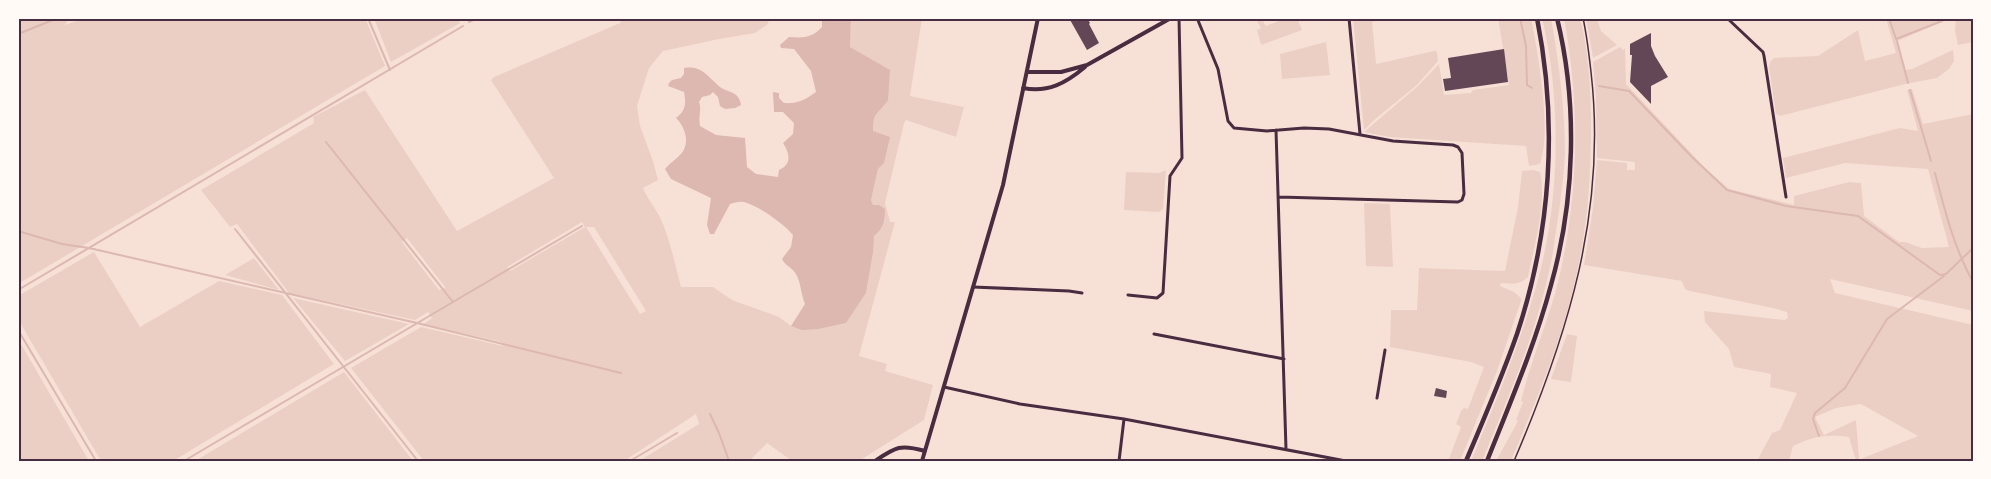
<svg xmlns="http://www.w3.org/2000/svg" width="1991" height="479" font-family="Jost,sans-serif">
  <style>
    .green { fill: #ebcfc5; fill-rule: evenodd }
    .water { fill: #dcb8b0 }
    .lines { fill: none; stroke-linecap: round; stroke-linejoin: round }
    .stream { stroke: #dcb8b0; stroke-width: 2 }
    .building { fill: #644757 }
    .path { stroke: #4a2c40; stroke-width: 1.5 }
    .minor { stroke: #4a2c40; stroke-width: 3 }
    .tertiary { stroke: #4a2c40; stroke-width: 4 }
    .secondary { stroke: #4a2c40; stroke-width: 4.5 }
    .neatline { fill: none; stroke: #4a2c40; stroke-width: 2 }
  </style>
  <rect width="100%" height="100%" fill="#f7e1d7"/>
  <path class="green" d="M18,18H69L65,25L85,18H365L385,66L18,284Z
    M374,18H457L460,23L391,62Z
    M623,18H769L768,24L755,33L719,39L663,51L649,68L637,106L640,126L653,161L658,180L643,188C648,199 654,207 660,217C670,239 675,264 681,287H713L732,300L779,317L791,326L819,329L846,323L866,293L873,253V205L871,200L878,169L884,162V135L872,131L874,114L885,105L850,47L851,18H922L910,96L964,107L956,137L906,120L904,123L885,203L890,222H895L859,356L887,364L885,371L933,385L924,420L859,461H792L767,443L751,459L745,461H639L699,424L696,414L624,461H424L351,368L421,327L503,346L501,342L424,324L432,318L428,312L415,320L289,293L237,224L230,227L201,190L314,123L313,117L365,90L457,231L554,178L491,80L494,77L620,23ZM582,222L585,227L510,271L507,267ZM586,227H594L646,311L640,314ZM407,238L445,287V288L439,290L402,242Z
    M1255,18H1261L1266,26L1286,18H1297L1302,30L1261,45L1257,30L1261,28Z
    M1353,18H1389L1372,22L1376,64L1434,51V50L1437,52L1438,61L1417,85L1374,120L1364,130Z
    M1498,18H1531C1538,54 1552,130 1540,164L1529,166L1526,146L1389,137L1364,132L1418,86L1439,64L1444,95L1471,93L1473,90L1509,85Z
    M1542,18H1551C1559,63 1565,108 1565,154C1564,175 1561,197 1558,218C1555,234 1554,251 1550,267C1536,334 1508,398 1482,461H1471C1497,399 1523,337 1540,272C1560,193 1561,97 1542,18Z
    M1564,18H1580C1589,53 1591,91 1591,127C1591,174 1588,221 1578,267C1565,334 1537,398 1511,461H1496L1518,421L1516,420L1523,402L1521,401C1531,359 1549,320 1559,278C1579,192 1580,105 1564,18Z
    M1586,18H1597L1601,31L1617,45L1593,58Z
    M1886,18H1951L1897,41L1906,70L1912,69L1953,50L1954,61L1949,69L1937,78L1905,84L1780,116L1776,114L1769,67L1770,62L1774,58L1818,56L1858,30L1865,61L1896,53Z
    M1956,18H1973V42L1958,45L1955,31Z
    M1326,42L1330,75L1282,79L1280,54Z
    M1620,47L1623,50L1625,48L1626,84L1705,168L1729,189L1794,205V196L1849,182L1861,183L1864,216L1899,242H1905L1922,248L1949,247L1928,169L1845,163L1786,178L1783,158L1900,128L1918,131L1907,90L1912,89L1923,124L1973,114V311L1830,279L1835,293L1973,325V461H1862L1863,458L1918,436L1861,404L1836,408L1815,417L1824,435L1856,420L1859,458L1857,461H1856L1849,437C1825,434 1815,436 1793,446L1789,461H1757L1772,433L1780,430L1797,393L1770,387L1771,374L1734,367L1729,349L1705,322L1704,311L1785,320L1788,318L1787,312L1773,308L1690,291L1685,289L1682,281L1584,265L1593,208L1597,160L1627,163V170H1635V162L1597,158L1596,97L1593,62Z
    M1166,170L1163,209L1159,212L1124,210L1126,172L1159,173Z
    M1533,170L1540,172C1547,202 1534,247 1528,277C1519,285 1513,284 1501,283L1500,286L1514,292L1521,298V301L1497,371L1460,461H1448L1461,427L1456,424L1461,411L1464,408L1468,409L1484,367L1471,362L1390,347L1391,310H1417L1419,268L1505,271L1518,207L1522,171Z
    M1364,203L1390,204L1393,267L1366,266Z
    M94,252L140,327L219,281L282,295L334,364L173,461H101L18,319V296Z
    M254,258L279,290L225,275Z
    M293,298L409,324L345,361Z
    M1567,334L1577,336L1571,382L1551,379Z
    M18,339L89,461H18Z
    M344,372L413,461H195Z"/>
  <path class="water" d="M822,18H851L850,47L890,70L888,100C879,115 873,109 873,131L890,137L884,163L878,169L871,200L873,205H879L885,209C885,221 883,229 874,236L873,253L866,293L846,323L819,329L802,330L791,326L805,304C801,294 801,283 796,274C792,267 785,266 782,259L791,247L793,235C784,224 759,206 744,202C739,201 734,203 730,204L714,234H710L707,225L711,198L671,179L665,169C670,163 674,161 679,156C691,145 686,128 676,118C686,110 686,104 684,92L668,86L669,83L672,80L681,78L684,74V68C702,65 708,77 720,87C729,93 739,91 741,105L735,108L725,109L720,106L718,97L713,92L710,95L702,97L699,102C702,110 698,116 700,126L716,135L745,138L747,167L756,174L778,177L779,170C792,164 790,154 783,143L793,134L794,123L783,112H774L773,92L779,93V98L784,103C797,104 805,100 816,92L811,71L794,49L781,48L780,45L789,37C804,38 812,38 822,27Z"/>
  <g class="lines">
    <path class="stream" d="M368,18L390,70
      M1520,18L1526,46L1527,85L1532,88
      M1889,18L1896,39L1942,21
      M469,22L477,18
      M18,34L58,18
      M1897,41L1908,83
      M1599,86L1629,91L1691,156L1727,190L1786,206L1858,216L1940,275L1946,274L1973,248
      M1910,90L1931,161
      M1935,173C1945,211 1954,248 1973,282
      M235,229L418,461
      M18,231L62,244L89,248L417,323L621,373
      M18,290L463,26
      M453,302L582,226
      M18,330L96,461
      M710,414L719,433L729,461
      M1819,436L1813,419L1815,413L1845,388L1887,319L1944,276
      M184,461L453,302L326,142
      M630,461L677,433"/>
  </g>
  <path class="building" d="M1069,18H1087L1090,23L1089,24L1099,43L1087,50Z
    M1651,33V46L1655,56L1668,77L1651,86V104L1630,82L1632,55H1630V44Z
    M1504,49L1508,82L1445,91L1443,79L1451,78L1448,58Z
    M1436,388L1447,391L1446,398L1434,396Z"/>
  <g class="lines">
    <path class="path" d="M1514,461C1568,335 1607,211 1591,72C1589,54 1587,36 1583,18"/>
    <path class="minor" d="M1197,18L1218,69L1228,121L1234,128L1267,131L1304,128L1329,129L1393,141L1453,145L1458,147L1462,153L1464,194L1462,200L1458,202L1279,197
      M1349,18L1360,134
      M1727,18L1763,52L1764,56L1786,197
      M1276,130L1286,449
      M973,287L1069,291L1082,293
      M1128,295L1157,298L1163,293L1170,176L1182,158L1179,18
      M1154,334L1284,359
      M944,387L1020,404L1124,419L1346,461
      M1377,398L1385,350
      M1119,461L1124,419"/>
    <path class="tertiary" d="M1027,72H1061L1087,65L1171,18
      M1023,88C1048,93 1066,83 1085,67
      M875,461C896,447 900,444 925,451
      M922,461L1003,185L1038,18"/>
    <path class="secondary" d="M1466,461C1484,419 1502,377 1517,334C1551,232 1558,123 1537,18
      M1487,461C1510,403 1535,345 1551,285C1575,200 1578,104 1557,18"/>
  </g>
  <rect width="1991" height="479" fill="none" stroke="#fffaf5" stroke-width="39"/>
  <rect x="20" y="20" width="1952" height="440" class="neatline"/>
</svg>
